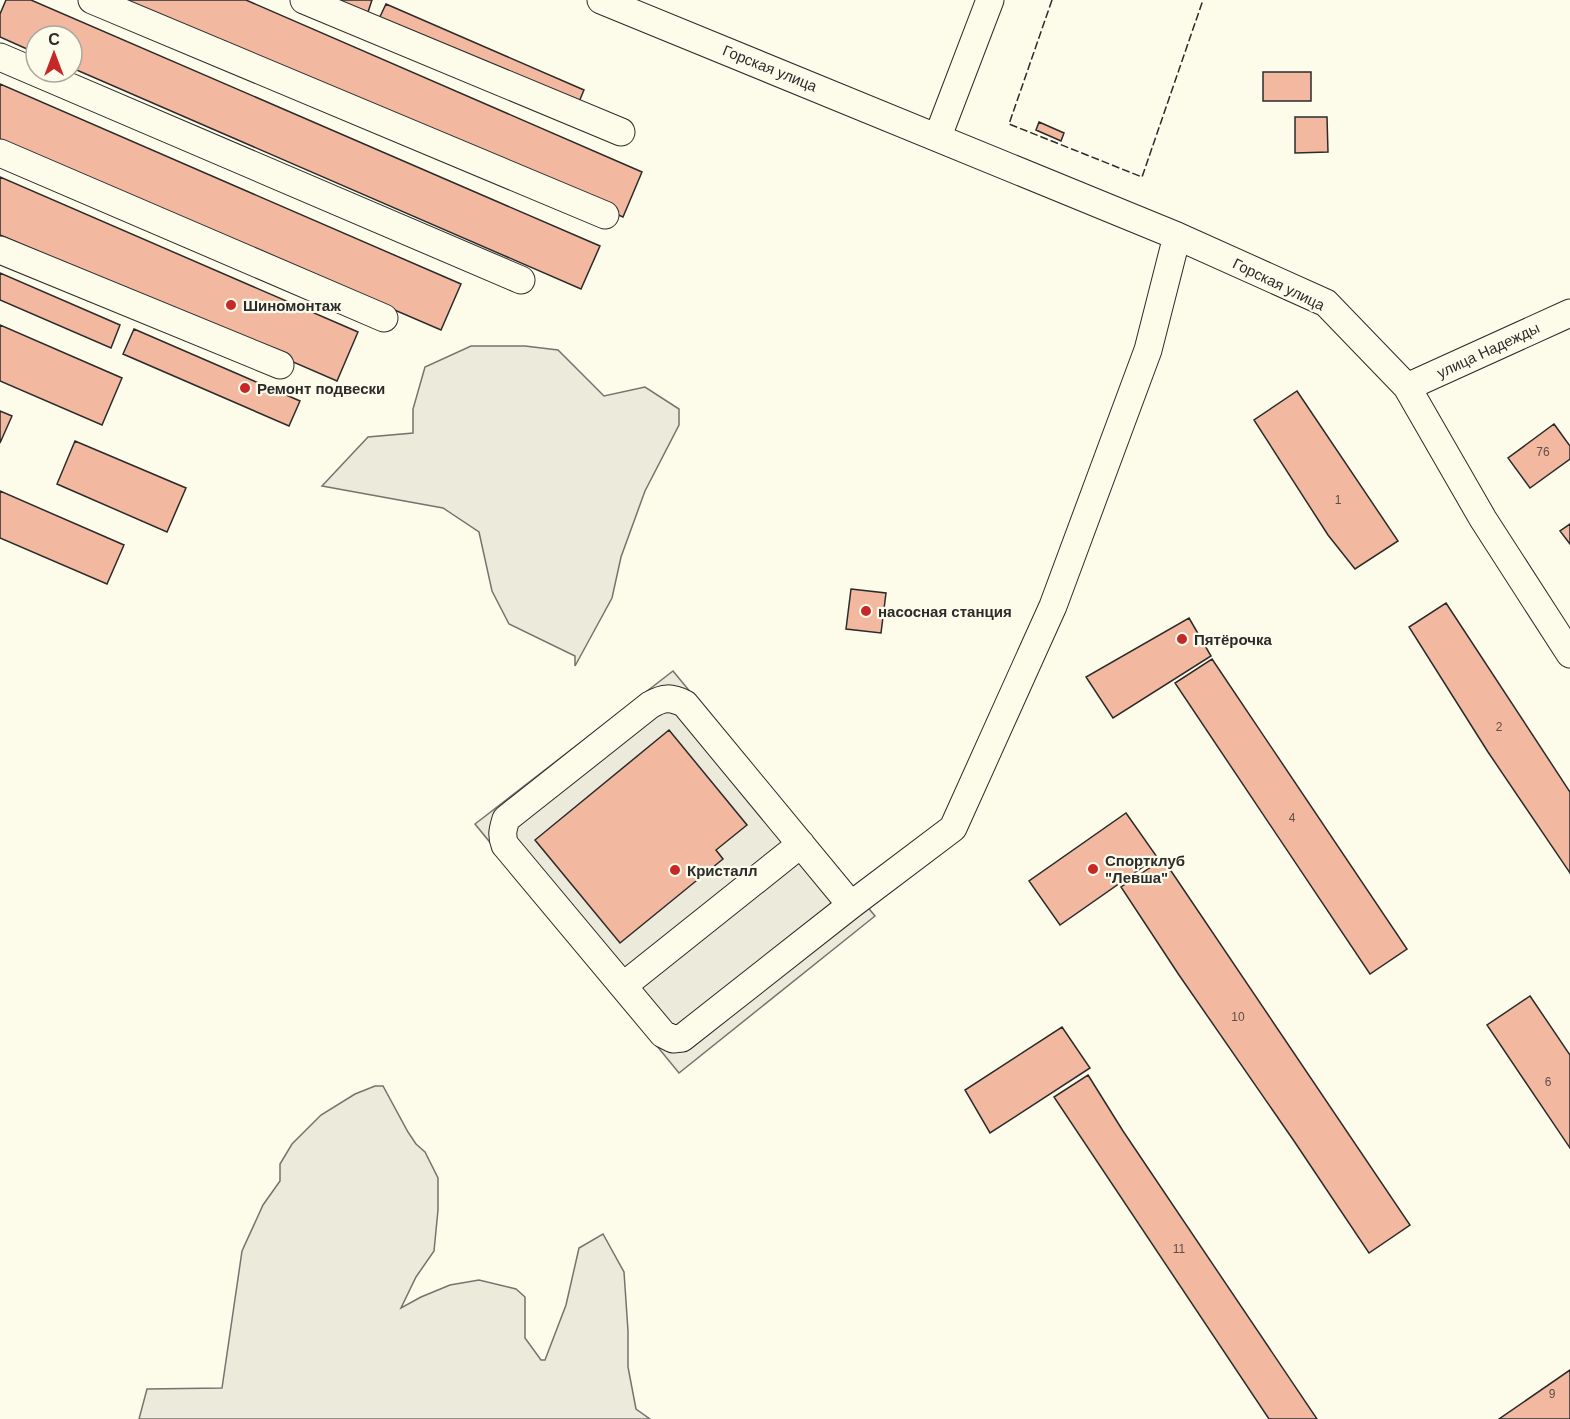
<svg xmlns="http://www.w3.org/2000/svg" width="1570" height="1419" font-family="Helvetica,sans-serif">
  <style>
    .grass { fill: #ecebdb; stroke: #74746e; stroke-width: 1.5 }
    .building { fill: #f2b8a0; stroke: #2b2b2b; stroke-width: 1.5 }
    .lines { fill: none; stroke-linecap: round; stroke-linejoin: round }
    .minor-casing { stroke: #2b2b2b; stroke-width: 29 }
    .minor { stroke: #fdfbea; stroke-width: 27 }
    .fence { stroke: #2b2b2b; stroke-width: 1.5; stroke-dasharray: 8 3; stroke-linecap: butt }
    .poi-dot { fill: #c62828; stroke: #fdfbea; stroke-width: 2 }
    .labels { text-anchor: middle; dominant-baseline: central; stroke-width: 4.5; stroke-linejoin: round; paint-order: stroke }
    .number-label { font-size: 12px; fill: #5d4e48 }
    .street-label { font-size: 15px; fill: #2b2b2b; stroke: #fdfbea }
    .poi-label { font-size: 15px; font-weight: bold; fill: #2b2b2b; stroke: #fdfbea; text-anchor: start }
  </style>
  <rect width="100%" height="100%" fill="#fdfbea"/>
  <path class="grass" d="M471,346H525L558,350L604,396L645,387L679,409V425L645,491L621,557L612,598L575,666V656L509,624L492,591L479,532L443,508L322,486L368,437L413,433V409L425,367Z
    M673,671L875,916L679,1073L475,824Z
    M375,1086H383L408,1132L416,1144L425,1152L438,1178V1210L434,1251L416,1277L401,1308L421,1297L450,1285L479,1280L516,1289L525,1297V1338L541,1360H545L566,1305L579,1248L603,1234L624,1272L628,1331V1367L636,1409L650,1419H139L147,1389L222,1388L242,1251L263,1205L280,1181V1164L292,1144L321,1115L355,1094Z"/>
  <path class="building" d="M6,0H31L600,246L581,289L72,68V36H36V53L0,37V14Z
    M122,0H246L642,172L623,217Z
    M328,0H372L367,15Z
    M386,4L584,90L576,109L377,23Z
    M1263,72H1311V101H1263Z
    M0,84L461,284L441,330L0,140Z
    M1295,117H1327L1328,152L1295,153Z
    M1039,122L1064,133L1061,141L1036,130Z
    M0,177L358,332L337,381L0,235Z
    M0,273L120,325L111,348L0,300Z
    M0,325L122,378L102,425L0,381Z
    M134,329L300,401L289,426L123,354Z
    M1297,391L1398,541L1355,569L1328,535L1254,420Z
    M0,411L12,416L0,443Z
    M1554,424L1570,446V459L1530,488L1508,458Z
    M75,441L186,488L167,532L57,484Z
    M0,491L124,545L107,584L0,538Z
    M1570,524V544L1560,531Z
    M851,589L886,593L881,633L846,629Z
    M1446,603L1570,792V873L1488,752L1409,627Z
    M1189,618L1211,656L1113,718L1086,677Z
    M1212,659L1407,949L1370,974L1175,683Z
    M669,730L747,825L716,850L723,859L620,943L535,840Z
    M1126,813L1157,857L1060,925L1029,881Z
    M1163,859L1410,1225L1369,1253L1294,1141L1179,975L1121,887Z
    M1530,996L1570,1055V1148L1487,1025Z
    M1062,1027L1090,1068L990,1133L965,1090Z
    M1088,1075L1123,1131L1317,1419H1269L1054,1097Z
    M1570,1370V1419H1499Z"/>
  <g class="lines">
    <g class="minor-casing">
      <path id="minor" d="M92,0L605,215
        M304,0L621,132
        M601,0L1177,236L1326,303L1407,387L1483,519L1570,654
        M0,57L521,280
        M938,136L990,0
        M0,153L384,318
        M0,250L280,365
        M1407,387L1570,313
        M851,905L685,704C671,697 664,697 650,705L506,819C503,829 501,835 505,845L663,1034L673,1039L682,1038L851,905L953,828L1053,606L1148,350L1177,236
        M623,986L801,844"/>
    </g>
    <use href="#minor" class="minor"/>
    <path class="fence" d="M1052,0L1009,124L1142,177L1203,0"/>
  </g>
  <g class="poi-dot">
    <circle cx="231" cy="305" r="6"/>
    <circle cx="245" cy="388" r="6"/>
    <circle cx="866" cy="611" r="6"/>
    <circle cx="1182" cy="639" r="6"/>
    <circle cx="1093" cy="869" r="6"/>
    <circle cx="675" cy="870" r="6"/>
  </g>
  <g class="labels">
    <g class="number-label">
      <text x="1543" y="452">76</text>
      <text x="1338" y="500">1</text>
      <text x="1499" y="727">2</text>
      <text x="1292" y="818">4</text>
      <text x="1238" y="1017">10</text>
      <text x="1548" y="1082">6</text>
      <text x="1179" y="1249">11</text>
      <text x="1552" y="1394">9</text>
    </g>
    <g class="street-label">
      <text transform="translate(770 68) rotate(22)">Горская улица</text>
      <text transform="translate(1279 284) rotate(26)">Горская улица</text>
      <text transform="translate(1488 350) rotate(-25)">улица Надежды</text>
    </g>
    <g class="poi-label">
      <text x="243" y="305">Шиномонтаж</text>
      <text x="257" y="388">Ремонт подвески</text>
      <text x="878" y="611">насосная станция</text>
      <text x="1194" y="639">Пятёрочка</text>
      <text x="1105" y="860">Спортклуб<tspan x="1105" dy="17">"Левша"</tspan></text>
      <text x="687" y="870">Кристалл</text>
    </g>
  </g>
  <g transform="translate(54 54)"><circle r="28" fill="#fdfbea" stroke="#a9a89e" stroke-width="1.5"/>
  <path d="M0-4.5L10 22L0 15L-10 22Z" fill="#c62828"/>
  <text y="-9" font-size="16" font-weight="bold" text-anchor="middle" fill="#2b2b2b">С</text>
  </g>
</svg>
